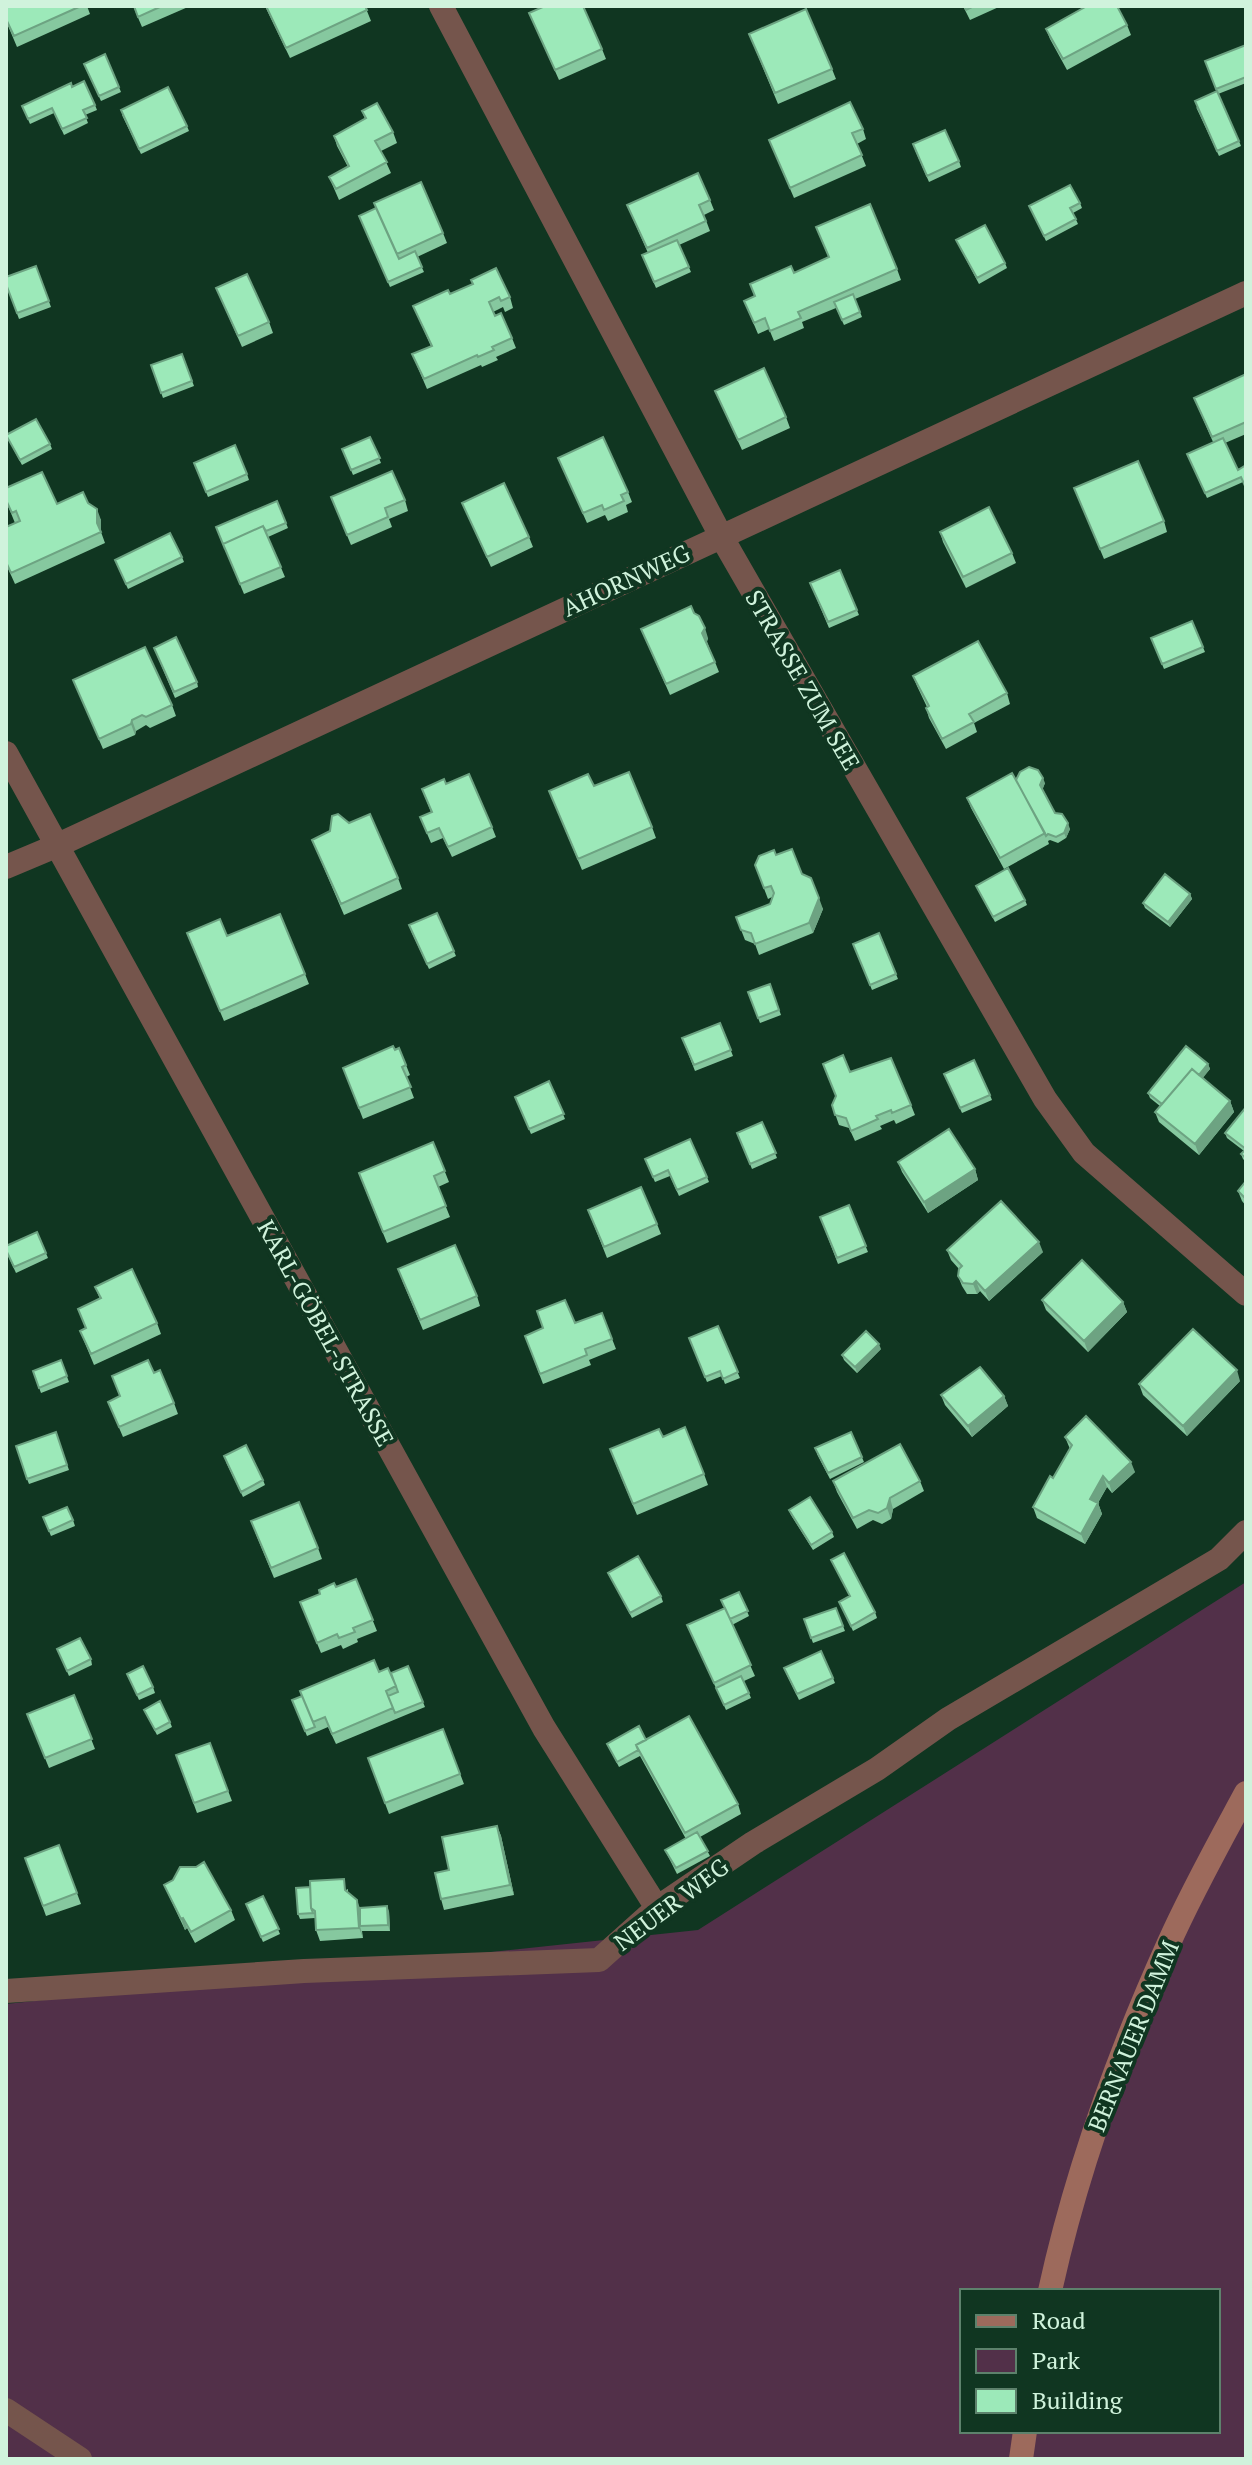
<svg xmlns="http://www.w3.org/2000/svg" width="1252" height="2465" font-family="'PT Serif',serif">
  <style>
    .green { fill: #523049; fill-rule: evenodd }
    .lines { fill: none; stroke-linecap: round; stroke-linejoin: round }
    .minor { stroke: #75554c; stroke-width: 24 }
    .secondary { stroke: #9d6a5c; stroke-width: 24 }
    .wall { fill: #86c89f }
    .shaded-wall { fill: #6da382 }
    .building { fill: #9ce9b9; stroke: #6da382; stroke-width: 2 }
    .labels { text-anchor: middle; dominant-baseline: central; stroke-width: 8; stroke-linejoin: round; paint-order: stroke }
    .street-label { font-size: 24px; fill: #d0f3dc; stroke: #103621 }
  </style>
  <rect width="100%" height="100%" fill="#103621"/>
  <path class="green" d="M1246,1582V2459H6V2004L698,1930ZM962,2291H1218V2431H962Z"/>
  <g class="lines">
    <path class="minor" d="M441,6L721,536L1045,1099L1084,1153L1246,1294
      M6,753L544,1728L657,1908
      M6,867L56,846L1246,293
      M6,1991L304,1971L599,1960L657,1908L753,1843L877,1769L948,1719L1219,1559L1246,1532
      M6,2410L80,2459"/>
    <path class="secondary" d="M1050,2291C1076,2172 1118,2056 1168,1945C1191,1893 1219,1843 1246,1793
      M1021,2459L1025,2431"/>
  </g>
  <path class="wall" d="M6,6H87L90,14L17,47L6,21Z
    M133,6H188V7L142,27Z
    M265,6H365L371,21L290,58Z
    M963,6H1001L970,20Z
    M529,13L602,49L606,59L559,80Z
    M1127,25L1131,35L1067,70L1050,39L1046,29Z
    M749,34L832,69L836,79L778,104Z
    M1246,45V83L1218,94L1205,61Z
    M105,54L121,92L101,101L86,69Z
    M72,87L95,105L97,110L85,115L88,123L64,135L54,113L30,124L22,106Z
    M1196,107L1239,141L1241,146L1219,156Z
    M362,111L393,132L397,143L381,151L391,173L339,200L329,177L348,167L337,146L334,136L365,119Z
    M122,115L187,126L189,131L141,154Z
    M863,129L866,139L857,144L866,166L794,198L769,140Z
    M915,150L959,161L961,167L929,182Z
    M710,200L714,210L704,215L710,231L679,245L691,272L656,288L642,255L648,253L627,205Z
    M1080,203L1082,208L1073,213L1078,224L1046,241L1029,206Z
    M359,216L443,233L447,243L417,257L424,272L390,287Z
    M816,227L897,269L901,280L855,299L862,317L844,325L836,308L802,322L804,328L774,341L769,329L758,334L744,301L755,296L794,273L829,258Z
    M956,240L1005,263L1007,268L979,284Z
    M36,266L51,307L19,319L6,284Z
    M473,284L510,297L513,308L505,312L503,307L493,312L495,316L512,338L516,348L496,357L498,360L482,367L481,365L427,389L412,354L431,346L413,306L450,294Z
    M216,288L269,322L273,333L242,347Z
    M182,354L194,386L163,398L151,365Z
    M1246,374V434L1225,443L1243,482L1207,498L1187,454L1213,442L1194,398Z
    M715,391L786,417L790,428L742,450Z
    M6,435L50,444L52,449L22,465Z
    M370,437L381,463L353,475L342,449Z
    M558,458L628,492L632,502L626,505L628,512L608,521L605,515L587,523Z
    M194,463L247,474L249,480L208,497Z
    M6,488L57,504L88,503L101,520V532L105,543L15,584L6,564V527L15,523L6,501Z
    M1074,488L1164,521L1167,532L1104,559Z
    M331,497L405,500L408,511L389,519L392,527L351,545Z
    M462,503L529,537L533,547L491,567Z
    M286,523L288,528L268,537L285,577L244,594L216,527Z
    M940,532L1012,553L1016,563L966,588L943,542Z
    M182,557L184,562L128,589L117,565Z
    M840,570L859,615L829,628L810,583Z
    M1192,621L1205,652L1164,669L1151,638Z
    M641,629L708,638L707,642L719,672L670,695Z
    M154,648L197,682L198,687L175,698Z
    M913,676L1007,693L1010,704L974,723L977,732L946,749L929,718L926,708L927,707L917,686Z
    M73,680L172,705L176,716L150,728L146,725L136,731L135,735L103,749Z
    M1016,780L1045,783L1042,790L1055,813L1070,829L1066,838L1058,843L1050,840L1048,841L1049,844L1004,869L971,808L967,798Z
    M446,784L492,827L496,837L452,857L443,838L431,843L420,817L431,812L422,789Z
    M594,786L652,827L656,838L582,870L549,791Z
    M312,840L398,878L402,889L344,915Z
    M776,855L802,874L823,909L813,933L759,955L755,944L745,940L736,917L770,904L772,897L768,899L755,865Z
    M976,886L1025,900L1027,905L995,922Z
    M1190,894L1192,899L1170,927L1145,908L1143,903Z
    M437,913L456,956L429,969L411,931Z
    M879,933L898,979L872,990L853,944Z
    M187,934L227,936L305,974L309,984L224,1021Z
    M770,984L781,1015L760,1023L748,992Z
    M720,1023L733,1056L695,1071L682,1038Z
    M395,1050L406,1065L410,1075L406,1077L414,1098L363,1119L343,1068Z
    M1208,1064L1210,1069L1202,1078L1230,1101L1234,1112L1199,1155L1159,1122L1155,1112L1160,1106L1150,1098L1148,1093Z
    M850,1072L911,1105L915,1115L896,1124L894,1120L880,1126L882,1129L855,1141L849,1128L839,1125L832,1105Z
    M944,1074L990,1095L992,1100L962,1113Z
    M549,1081L565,1119L531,1134L515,1097Z
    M1246,1107V1162L1243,1159L1241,1154L1244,1151L1227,1138L1225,1133Z
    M762,1122L777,1158L752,1169L737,1133Z
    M433,1142L449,1182L438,1187L450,1217L387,1243L363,1184Z
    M898,1162L975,1169L978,1180L928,1213L902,1172Z
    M647,1164L707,1177L709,1182L679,1196L670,1176L655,1182Z
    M1246,1181V1206L1242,1201L1238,1191Z
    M849,1205L868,1252L838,1264L820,1217Z
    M588,1210L657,1224L661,1234L607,1258Z
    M37,1232L48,1258L16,1273L6,1251Z
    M947,1250L1043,1252L989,1301L980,1291L977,1294H967L962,1286L958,1276L959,1269L951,1260Z
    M402,1280L477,1296L480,1306L423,1330Z
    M95,1287L157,1323L161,1334L94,1365L80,1331L85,1328L100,1299Z
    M1042,1300L1123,1302L1127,1312L1088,1352L1046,1310Z
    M602,1313L616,1349L589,1360L591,1365L543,1384L525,1336L543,1328L575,1323Z
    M718,1326L740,1378L725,1384L722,1376L707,1382L689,1338Z
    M881,1349L857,1373L844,1360L842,1355Z
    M61,1360L69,1382L41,1393L33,1371Z
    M1240,1381L1187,1436L1143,1395L1139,1384Z
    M941,1395L1004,1396L1008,1406L972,1437L945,1405Z
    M120,1397L174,1403L178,1414L123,1437L108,1402Z
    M56,1432L69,1470L29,1484L27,1479Z
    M851,1432L864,1462L830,1479L817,1454Z
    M663,1437L704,1474L708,1485L637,1515L614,1460Z
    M1065,1437L1135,1472L1112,1493L1107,1487L1098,1503L1102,1514L1085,1544L1037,1518L1033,1507L1053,1478L1070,1449Z
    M226,1462L263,1480L265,1485L243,1497Z
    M833,1481H920L924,1491L893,1509L891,1519L882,1524L873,1520L857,1529L837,1492Z
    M789,1510L832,1532L834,1537L813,1550L791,1515Z
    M43,1517L73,1520L75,1526L51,1536Z
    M255,1532L318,1548L322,1559L274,1578Z
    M831,1560L875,1612L877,1618L853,1631L839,1602L850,1596Z
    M608,1573L661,1596L663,1602L632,1618Z
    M356,1579L377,1631L357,1639L358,1642L343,1649L341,1645L321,1653L300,1602Z
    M739,1592L749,1616L732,1625L755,1676L744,1681L751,1698L726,1710L687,1625L724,1608Z
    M836,1608L845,1631L813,1643L804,1619Z
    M57,1649L91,1659L92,1665L69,1676Z
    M408,1666L425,1707L336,1744L328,1727L307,1736L292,1700L379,1672L391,1673Z
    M786,1673L833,1678L835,1683L799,1700Z
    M127,1674L153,1687L155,1693L139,1700Z
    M74,1695L95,1749L49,1768L27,1714Z
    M144,1710L170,1722L172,1727L157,1735Z
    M443,1729L464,1784L389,1814L368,1758Z
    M646,1740L738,1804L741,1814L700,1837L710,1856L677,1874L665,1850L686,1839L640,1756L619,1767L607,1744Z
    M210,1743L232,1801L197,1813L176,1755Z
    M497,1826L501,1836L514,1895L444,1910L441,1899L449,1870Z
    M59,1845L81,1904L46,1916L25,1858Z
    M164,1885L231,1910L235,1920L195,1943L187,1928L185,1930Z
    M348,1889V1892L360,1908L389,1911L390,1931H362L363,1938L320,1941L316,1930L315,1918L300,1919L298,1914Z
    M263,1896L280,1934L263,1942L246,1904Z"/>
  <path class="shaded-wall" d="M97,509L101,520V534L97,523Z
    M705,628L708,638L706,643L702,633Z
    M132,720L136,731L135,735L131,724Z
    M1043,778L1045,783L1042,791L1040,785Z
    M1068,823L1070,829L1066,838L1064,833Z
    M1190,894L1192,899L1170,927L1168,922Z
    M819,898L823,909L813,933L809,923Z
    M1208,1064L1210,1069L1199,1083L1197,1077Z
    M1230,1101L1234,1112L1199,1155L1195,1144Z
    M975,1169L978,1180L928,1213L924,1202Z
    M1039,1242L1043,1252L989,1301L985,1291Z
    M976,1281L980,1291L977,1294L973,1284Z
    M1123,1302L1127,1312L1088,1352L1084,1341Z
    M879,1344L881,1349L857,1373L855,1367Z
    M1237,1370L1240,1381L1187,1436L1183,1426Z
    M1004,1396L1008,1406L972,1437L968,1426Z
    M1131,1462L1135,1472L1112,1493L1109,1483Z
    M1103,1476L1107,1487L1094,1509L1090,1499Z
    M890,1498L893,1509L891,1519L887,1508Z
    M1098,1503L1102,1514L1085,1544L1081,1534Z
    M497,1826L501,1836L514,1895L510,1885Z
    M357,1900L361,1911L360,1926L363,1938L359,1928Z
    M387,1906L389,1911L390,1931L388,1925Z
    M183,1918L187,1928L185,1930L181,1919Z"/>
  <path class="building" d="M6,6H81L14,36L6,19Z
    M134,6H162L138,17Z
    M266,6H365L367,10L286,48Z
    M545,6H583L602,49L555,70L529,13Z
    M964,6H974L966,10Z
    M1087,6H1117L1127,25L1063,59L1046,29Z
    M806,9L832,69L775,93L749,34Z
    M1246,45V77L1216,89L1205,61Z
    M105,54L119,87L99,96L84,64Z
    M84,81L95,105L83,110L87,118L62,129L52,108L28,119L22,106L71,83L72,87Z
    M168,87L187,126L139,149L121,110Z
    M1217,91L1239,141L1217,151L1195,101Z
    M850,102L863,129L852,133L862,155L790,188L769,140Z
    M377,103L393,132L375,141L387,162L336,189L329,177L349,166L334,136L366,118L362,111Z
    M945,130L959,161L927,176L913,144Z
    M698,173L710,200L699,205L706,221L647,248L627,205Z
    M421,182L443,233L397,254L374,203Z
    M1070,185L1080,203L1070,208L1076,219L1044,236L1029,206Z
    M870,204L897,269L798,312L801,318L770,331L765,318L754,323L744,301L755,296L750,284L791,266L794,273L829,257L816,227Z
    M376,208L399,259L415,251L422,267L388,282L359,216Z
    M985,225L1005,263L977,278L956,240Z
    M677,240L689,267L654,282L642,255Z
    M36,266L49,301L17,313L6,284V277Z
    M496,268L510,297L501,301L499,297L489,302L495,316L501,313L512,338L492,347L494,350L478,357L477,355L424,379L412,354L432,346L413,306L448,290L450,294L473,284L471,280Z
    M247,274L269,322L238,336L216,288Z
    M853,294L860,312L842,320L834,302Z
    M182,354L192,381L161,393L151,365Z
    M764,368L786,417L738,440L715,391Z
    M1246,374V422L1212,437L1194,398Z
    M36,419L50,444L20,460L6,435Z
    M370,437L380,458L351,470L342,449Z
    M603,437L628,492L621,495L624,501L604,510L602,505L583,513L558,458Z
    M1223,438L1238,470L1246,465V488L1241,477L1205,493L1187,454Z
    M235,445L247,474L206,492L194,463Z
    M1138,461L1164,521L1100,549L1074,488Z
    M392,471L405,500L385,508L388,517L347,535L331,497Z
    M42,472L57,504L83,492L88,503L97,509V523L101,532L11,573L6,562V527L20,521L16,511L12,513L6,500V488Z
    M504,483L529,537L487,557L462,503Z
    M277,501L286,523L266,531L263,526L223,544L225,549L216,527Z
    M989,507L1012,553L963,577L940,532Z
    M263,526L281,567L240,584L223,544Z
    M170,533L182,557L126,584L115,560Z
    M840,570L857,610L828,622L810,583Z
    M691,606L694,613L699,616L705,628L702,633L715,662L666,684L641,629Z
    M1192,621L1203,647L1162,664L1151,638Z
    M176,637L197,682L174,692L154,648Z
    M978,641L1007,693L969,714L974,722L942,739L926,708L929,706L913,676Z
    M145,647L172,705L146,717L142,715L132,720L131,724L99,739L73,680Z
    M1029,767L1038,770L1043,778L1040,785L1055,813L1062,814L1068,823L1064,833L1056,837L1048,834L1046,836L1016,780L1020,772Z
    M629,772L652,827L578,859L549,791L588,774L594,786Z
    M1012,773L1045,833L1000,858L967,798Z
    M469,774L492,827L448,847L439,828L427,833L420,817L432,812L422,789L444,779L446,784Z
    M338,814L349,823L370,814L398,878L341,904L312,840L330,831L332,816Z
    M792,849L802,874L811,878L819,898L809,923L755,944L751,933L741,930L736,917L770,904L774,893L771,886L764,888L755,865L759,856L774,850L776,855Z
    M1008,868L1025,900L993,917L976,886Z
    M1165,874L1190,894L1168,922L1143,903Z
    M437,913L454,951L427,964L409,925Z
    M280,914L305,974L220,1011L187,933L220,919L227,936Z
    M879,933L896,974L870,985L853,944Z
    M770,984L779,1010L758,1018L748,992Z
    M720,1023L731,1050L694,1065L682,1038Z
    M393,1046L395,1050L399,1048L406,1065L402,1067L411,1087L359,1108L343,1068Z
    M1186,1046L1208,1064L1199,1075L1192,1069L1162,1104L1148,1093Z
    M843,1055L850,1072L891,1058L911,1105L892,1113L891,1110L876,1116L878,1119L851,1131L846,1118L835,1115L832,1105L836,1096L823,1064Z
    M974,1060L990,1095L960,1108L944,1074Z
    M1192,1069L1230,1101L1195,1144L1155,1112Z
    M549,1081L564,1114L529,1129L515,1097Z
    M1246,1107V1158L1241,1154L1246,1149L1225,1133Z
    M762,1122L776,1153L750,1164L737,1133Z
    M949,1129L975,1169L924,1202L898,1162Z
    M690,1139L707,1177L677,1190L668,1170L653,1177L645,1159Z
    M433,1142L445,1171L434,1176L446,1206L383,1232L359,1173Z
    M1246,1181V1199L1238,1191Z
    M641,1187L657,1224L604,1247L588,1210Z
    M1001,1201L1039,1242L985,1291L976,1281L973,1284L963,1283L958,1276L959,1269L962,1266L947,1250Z
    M849,1205L866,1246L837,1258L820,1217Z
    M37,1232L46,1253L14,1267L6,1250V1246Z
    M455,1245L477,1296L420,1320L398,1269Z
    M1082,1260L1123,1302L1084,1341L1042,1300Z
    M132,1269L157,1323L91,1354L80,1331L86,1328L78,1309L101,1298L95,1287Z
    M565,1300L575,1323L602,1313L612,1339L585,1349L587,1355L540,1374L525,1336L543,1328L537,1311Z
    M718,1326L738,1372L723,1379L720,1371L705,1377L689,1338Z
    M1193,1329L1237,1370L1183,1426L1139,1384Z
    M866,1331L879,1344L855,1367L842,1355Z
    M61,1360L67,1376L39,1388L33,1371Z
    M148,1360L154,1373L160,1370L174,1403L119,1427L108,1402L120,1396L112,1376Z
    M980,1367L1004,1396L968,1426L941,1395Z
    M1086,1416L1131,1462L1109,1483L1103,1476L1090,1499L1098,1503L1081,1534L1033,1507L1050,1476L1053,1478L1072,1445L1065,1437Z
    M685,1427L704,1474L633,1504L610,1449L659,1429L663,1437Z
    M56,1432L67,1465L27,1479L16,1446Z
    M851,1432L862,1457L828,1473L815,1448Z
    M900,1444L920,1481L890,1498L887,1508L878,1513L869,1510L853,1518L833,1481Z
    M246,1445L263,1480L241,1492L224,1456Z
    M810,1497L832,1532L811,1545L789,1510Z
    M299,1502L318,1548L271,1568L251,1521Z
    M67,1507L73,1520L49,1531L43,1517Z
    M844,1553L875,1612L851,1626L839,1602L850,1596L831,1560Z
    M638,1556L661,1596L630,1613L608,1573Z
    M356,1579L373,1620L353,1628L355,1632L339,1638L337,1634L317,1643L300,1602L320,1594L319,1590L334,1583L336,1587Z
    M739,1592L748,1611L730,1619L721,1600Z
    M725,1608L751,1665L714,1683L687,1625Z
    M836,1608L843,1626L811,1638L804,1619Z
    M80,1638L91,1659L67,1671L57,1649Z
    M821,1651L833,1678L797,1694L784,1668Z
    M374,1660L379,1672L388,1668L396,1686L386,1691L393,1708L332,1734L325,1717L313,1722L300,1691Z
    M143,1666L153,1687L137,1695L127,1674Z
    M408,1666L423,1702L395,1713L388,1696L398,1692L391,1673Z
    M741,1676L749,1693L724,1705L716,1688Z
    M74,1695L92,1739L45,1758L27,1714Z
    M302,1696L315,1727L305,1731L292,1700Z
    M160,1701L170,1722L155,1730L144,1710Z
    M689,1716L738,1804L685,1833L636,1745Z
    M639,1726L646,1740L636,1745L638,1750L617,1762L607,1744Z
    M443,1729L460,1774L385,1803L368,1758Z
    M210,1743L228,1791L194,1803L176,1755Z
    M497,1826L510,1885L441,1899L435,1873L449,1870L442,1837Z
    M697,1832L708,1851L676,1868L665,1850Z
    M59,1845L77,1893L43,1906L25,1858Z
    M204,1862L231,1910L191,1932L183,1918L181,1919L164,1885L173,1880L180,1867H196Z
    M344,1879L345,1890L357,1900L359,1928L316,1930L315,1911L311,1908L310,1881Z
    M310,1887L311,1908L313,1913L298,1914L296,1888Z
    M263,1896L279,1929L261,1937L246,1904Z
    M387,1906L388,1925L360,1926V1908Z"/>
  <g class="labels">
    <g class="street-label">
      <text transform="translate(626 580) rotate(-25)">AHORNWEG</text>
      <text transform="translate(803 680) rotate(60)">STRASSE ZUM SEE</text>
      <text transform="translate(326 1333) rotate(61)">KARL-GÖBEL-STRASSE</text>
      <text transform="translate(671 1904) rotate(-37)">NEUER WEG</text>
      <text transform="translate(1133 2036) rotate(-68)">BERNAUER DAMM</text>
    </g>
  </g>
  <rect width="1252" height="2465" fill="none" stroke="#d0f3dc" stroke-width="16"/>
  <rect x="960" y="2289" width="260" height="144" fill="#103621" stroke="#5d826c" stroke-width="2"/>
  <rect x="976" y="2315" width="40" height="12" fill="#9d6a5c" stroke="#5d826c" stroke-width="2"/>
  <text x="1032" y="2329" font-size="24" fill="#d0f3dc">Road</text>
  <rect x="976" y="2349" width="40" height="24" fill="#523049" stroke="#5d826c" stroke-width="2"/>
  <text x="1032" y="2369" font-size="24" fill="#d0f3dc">Park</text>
  <rect x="976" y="2389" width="40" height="24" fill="#9ce9b9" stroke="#5d826c" stroke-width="2"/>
  <text x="1032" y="2409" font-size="24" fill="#d0f3dc">Building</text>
</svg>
